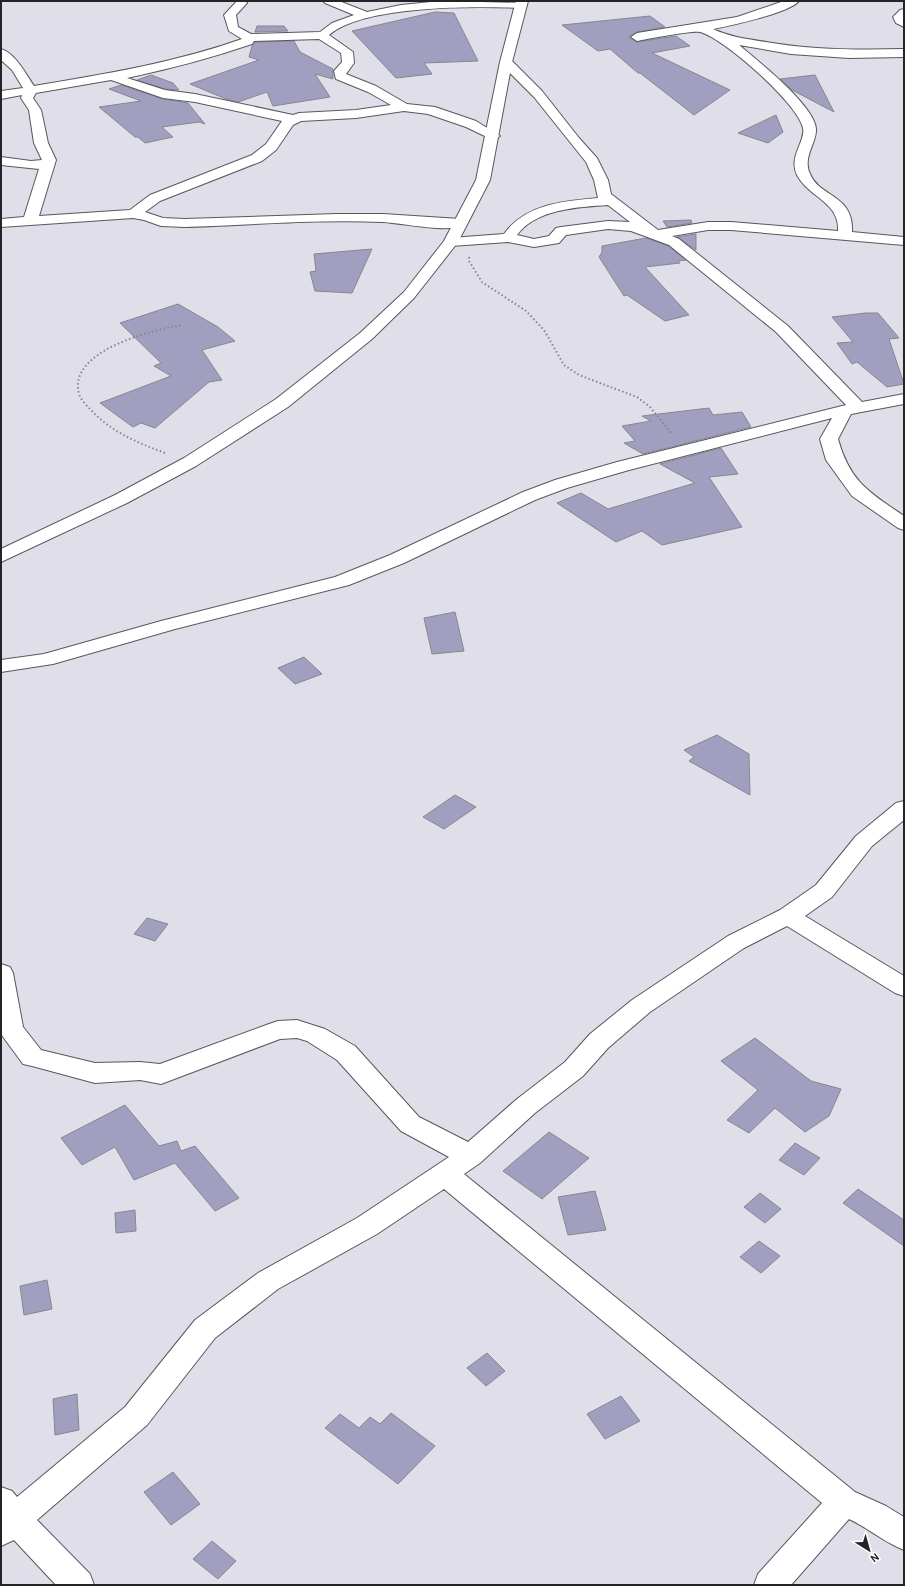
<svg xmlns="http://www.w3.org/2000/svg" width="905" height="1586" font-family="Karla,sans-serif">
  <style>
    .building { fill: #a09fbf; stroke: #87868f }
    .lines { fill: none; stroke-linecap: round; stroke-linejoin: round }
    .minor-casing { stroke: #57575f; stroke-width: 2 }
    .highway-casing { stroke: #57575f; stroke-width: 2 }
    .path { stroke: #85858b; stroke-width: 2; stroke-dasharray: 1.5 2.5; stroke-linecap: butt }
    .minor { fill: #fff; fill-rule: evenodd }
    .highway { fill: #fff; fill-rule: evenodd }
  </style>
  <rect width="100%" height="100%" fill="#e0dfe9"/>
  <path class="building" d="M435,12L454,13L478,61L424,63L432,74L396,78L352,31Z
    M650,16L665,27L637,32L630,36V38L637,42L676,36L690,46L652,53L730,90L694,115L640,73H638L610,49L598,51L562,25Z
    M257,26H284L288,31L255,32Z
    M294,41L300,52L333,69V79L315,74L330,97L273,106L267,92L238,102L226,99L190,84L259,60L249,57L252,46L255,42Z
    M151,75L173,83L179,90L165,89L137,80Z
    M815,75L834,112L792,90L780,79Z
    M121,85L163,99L188,103L205,124L199,122L162,127L173,137L145,143L138,137H135L99,107L141,101L109,89Z
    M776,115L783,132L768,143L738,133Z
    M691,220L692,223L667,227L663,221Z
    M696,234V250L677,237Z
    M646,238L668,246L686,260L678,261L680,263L645,267L689,315L665,321L627,295L624,296L599,257L602,252V246Z
    M372,249L352,293L315,291L310,272L316,271L314,254Z
    M178,304L218,327L235,341L202,350L222,380L209,382L155,428L141,423L133,427L100,403L171,376L154,366L161,363L120,323Z
    M866,313H878L899,338L889,339L904,384L887,387L857,362L852,364L837,343L853,342L832,317Z
    M709,408L713,415L742,412L751,427L643,454L624,443L635,441L622,426L651,421L642,416Z
    M721,448L738,474L709,477L742,527L662,545L642,531L616,542L557,503L581,493L608,509L695,483L660,464Z
    M455,612L464,651L432,654L424,618Z
    M304,657L322,674L295,684L278,668Z
    M717,735L749,754L750,795L689,761L694,757L684,750Z
    M455,795L476,807L444,829L423,817Z
    M147,918L168,924L155,941L134,934Z
    M755,1038L811,1081L841,1089L829,1116L805,1132L775,1108L749,1133L727,1120L758,1090L721,1061Z
    M125,1105L159,1146L177,1141L181,1151L195,1146L239,1198L215,1211L175,1163L134,1180L115,1147L82,1165L61,1138Z
    M549,1132L589,1158L542,1199L503,1171Z
    M795,1143L820,1158L804,1175L779,1160Z
    M858,1189L904,1220V1246L843,1203Z
    M595,1191L606,1230L568,1235L558,1197Z
    M760,1193L781,1209L765,1223L744,1207Z
    M135,1210L136,1231L116,1233L115,1213Z
    M759,1241L780,1256L761,1273L740,1257Z
    M47,1280L52,1309L24,1315L20,1286Z
    M487,1353L505,1371L486,1386L467,1368Z
    M77,1394L79,1430L55,1435L53,1399Z
    M621,1396L640,1421L605,1439L587,1414Z
    M391,1413L435,1446L398,1484L325,1428L340,1414L359,1428L370,1417L380,1424Z
    M173,1472L200,1504L171,1525L144,1492Z
    M212,1541L236,1561L218,1579L193,1559Z"/>
  <g class="lines">
    <g class="minor-casing">
      <path id="minor" d="M237,1H245L247,3L236,15L238,27L251,34L320,32L332,23L354,15L325,3L323,1H339L367,12L401,5L441,1L525,3L527,5L521,8C476,6 363,5 329,35L353,52L354,63L346,74L376,86L407,104L435,107L476,121L500,136L493,140L466,127L428,114L404,111L356,118L301,121L293,125L276,150L262,161L160,201L145,212L163,218L185,219L337,214H383L460,219L465,220L467,223L465,226C441,232 408,224 383,222C318,219 251,225 185,227L161,226L144,220L133,218L1,227V219L24,217L39,169L1,165V157L31,161L42,160L34,143L29,110L21,98L22,95L1,99V91L23,88L12,70L1,60V49C15,53 26,74 34,86C105,74 174,63 242,39L229,31L224,15ZM319,39L341,53L342,62L334,71L336,79L368,92L391,105L356,110L299,113L293,115L195,94L165,90L127,78C169,69 211,58 252,44L254,41ZM111,80L163,98L195,102L282,121L266,144L252,155L150,195L130,210L39,216L56,160L48,143L41,110L33,98L36,93Z
        M784,1H799C789,13 729,26 713,29C730,37 747,39 766,42C812,50 858,50 904,49V57L849,58L791,54L739,45C757,60 815,106 816,129C817,143 802,157 810,174C820,198 854,194 852,232L904,237V245L731,230H708L672,236L679,239L788,326L862,402L904,394V404L851,414L838,439C850,482 869,492 904,516V530L898,528L852,496L826,460L820,439L832,418L629,470L567,488L535,500L404,563L349,585L175,629L53,664L1,672V660L44,654L161,621L335,577L390,555L523,492L555,480L617,462L846,405L776,332L669,245L631,231L608,229L566,235L559,243L534,247L508,242L451,246L446,245L444,242L446,239L451,238L504,234C525,204 564,201 598,198L594,180L586,162L534,97L502,65L500,62L502,59H510L542,91L579,138L597,158L608,180L611,194L658,230L708,222H731L838,231C840,202 808,197 797,175C788,157 806,141 803,128C798,104 724,38 700,32C694,30 647,39 637,41L631,37L637,33L737,17ZM608,205L630,222L608,221L561,227L556,228L549,236L534,239L517,235C536,209 578,207 608,205Z
        M904,9V27L896,23L893,17L900,10Z
        M904,801V820L872,846L832,897L805,916L904,976V996L895,993L787,926L744,948L650,1012L608,1048L583,1076L535,1113L480,1163L464,1174L855,1492L886,1506L904,1517V1550C884,1542 868,1528 849,1519L791,1585H754L758,1574L822,1503L444,1189L377,1234L278,1289L215,1338L147,1425L37,1520L90,1574L94,1585H56L14,1540L1,1546V1487L12,1491L17,1497L125,1407L195,1320L258,1273L357,1218L449,1157L401,1131L337,1060L307,1041L297,1038L280,1039L161,1084L140,1080L95,1083L32,1066L23,1064L1,1034V964L10,967L13,973L23,1027L41,1050L95,1063L140,1062L160,1064L269,1024L278,1021L297,1020L325,1029L355,1046L419,1117L468,1142L517,1099L565,1062L590,1034L632,1000L728,936L780,910L816,885L856,836L896,803Z"/>
    </g>
    <g class="highway-casing">
      <path id="highway" d="M516,1H528L512,62L490,180L458,242L414,298L372,339L288,407L196,466L127,503L1,562V549L115,495L184,458L276,399L360,333L404,292L444,241L476,180L500,62Z"/>
    </g>
    <path class="path" d="M469,257V261L482,282L526,311L544,330L564,365L579,375L637,397L650,407L672,434
      M165,453C136,442 111,432 90,409C86,405 81,400 79,394C67,351 152,330 182,325"/>
    <use href="#minor" class="minor"/>
    <use href="#highway" class="highway"/>
  </g>
  <rect width="905" height="1586" fill="none" stroke="#242427" stroke-width="4"/>
  <g transform="translate(869 1550) rotate(143)" stroke="#ffffff" stroke-width="3" paint-order="stroke">
  <path d="M0-3L7 15L0 10L-7 15Z" fill="#242427"/>
  <text y="-6" font-size="11" font-weight="bold" text-anchor="middle" fill="#242427">N</text>
  </g>
</svg>
